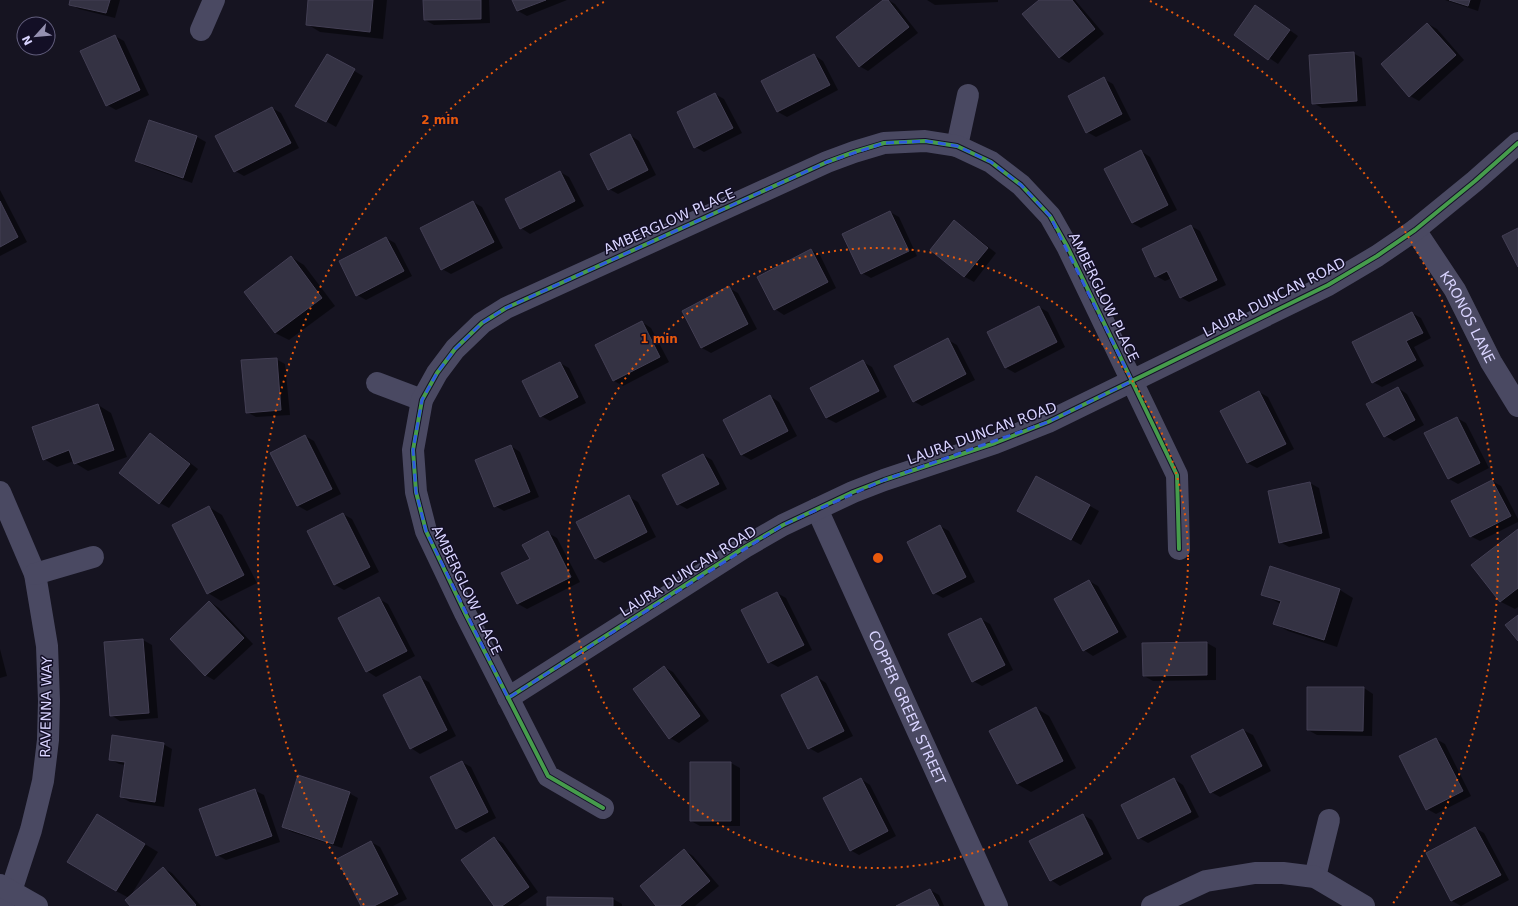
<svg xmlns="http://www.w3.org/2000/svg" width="1518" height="906" font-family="'DejaVu Sans',sans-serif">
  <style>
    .shadow { fill: #0007 }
    .building { fill: #343243; stroke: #433f54 }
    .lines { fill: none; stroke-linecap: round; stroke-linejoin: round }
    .minor { stroke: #4a4962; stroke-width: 22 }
    .cycleway-casing { stroke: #130f26; stroke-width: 6 }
    .cycleway { stroke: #469c4c; stroke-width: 4 }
    .marked { fill: none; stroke: #305bdc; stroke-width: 3; stroke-dasharray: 8 5; stroke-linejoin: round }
    .ring { fill: none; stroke: #e8590c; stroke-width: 2; stroke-dasharray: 2 4 }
    .labels { text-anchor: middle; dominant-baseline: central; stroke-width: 3; stroke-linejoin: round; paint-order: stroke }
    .street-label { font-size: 14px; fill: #d9d4ff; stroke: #130f26 }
    .centre { fill: #e8590c; stroke: #130f26; stroke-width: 2 }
    .ring-label { font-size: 12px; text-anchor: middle; font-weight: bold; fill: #e8590c; stroke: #130f26; stroke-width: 3; stroke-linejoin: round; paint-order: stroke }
  </style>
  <rect width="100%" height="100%" fill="#161421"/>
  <path class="shadow" d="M71,0H120L115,18L79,9L70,4Z
    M309,0H387L383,39L320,32L307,24Z
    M424,0H489L490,23L434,25L425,20Z
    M514,0H567L527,16L518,11Z
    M885,0H888L895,4L918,33L868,71L859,66Z
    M927,0H998V2L935,5Z
    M1040,0H1075L1104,34L1069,63L1060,58L1024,14Z
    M1445,0H1481L1478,11Z
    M1264,12L1298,36L1278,64L1235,35Z
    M1428,24L1437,29L1464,60L1419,101L1410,96Z
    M115,36L124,41L149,95L116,110L107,105Z
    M1353,53L1362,58L1366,106L1322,108L1313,103Z
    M327,55L363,76L336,127L306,110Z
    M814,55L823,61L838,90L787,117L778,112Z
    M1104,79L1113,84L1131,120L1096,137L1087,132Z
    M715,94L724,99L742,133L704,152L695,147Z
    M272,108L281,113L299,148L244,176L235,171Z
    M150,121L197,137L206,142L192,183L145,166L136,161Z
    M630,135L639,141L656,175L618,194L609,189Z
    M1141,151L1150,157L1177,210L1141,228L1132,223Z
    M560,172L569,177L584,206L530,234L521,228Z
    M0,190L27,242L0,256Z
    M473,202L482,207L503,248L451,274L442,269Z
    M890,212L899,217L917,256L871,278L862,273Z
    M954,222L963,227L996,253L974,282L965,277L932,250Z
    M1191,226L1200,231L1226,285L1189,302L1180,297L1172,278L1165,281L1156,276Z
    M386,238L395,243L412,276L366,300L357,295Z
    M811,250L820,255L836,288L784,315L775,309Z
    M291,257L304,265L335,306L289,340L275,333L245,292Z
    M729,288L738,293L757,329L711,353L702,348Z
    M1039,307L1048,312L1065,347L1015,373L1006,368L988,333Z
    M1412,313L1421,318L1431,338L1414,347L1424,366L1382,387L1373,382Z
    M642,322L651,328L669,362L623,386L614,381Z
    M948,340L957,345L975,380L922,406L913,401Z
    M276,359L285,364L290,415L256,417L247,412Z
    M863,362L872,367L887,397L836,423L826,418Z
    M560,363L569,368L586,403L550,421L541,416Z
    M1398,388L1407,394L1424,425L1394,441L1385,436Z
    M1259,392L1268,397L1294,449L1257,468L1247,463Z
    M770,396L779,402L797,436L751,460L742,455Z
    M98,405L111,413L127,457L88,471L75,463L74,461L57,467L44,459Z
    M1457,418L1466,423L1489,468L1458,484L1449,479Z
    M150,434L159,439L198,469L169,508L160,503Z
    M305,436L314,441L341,494L307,511L298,506L271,453Z
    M511,446L520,452L539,497L504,511L495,506Z
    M703,455L712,460L727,489L687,509L678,504Z
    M1492,481L1501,486L1518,519V522L1480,541L1470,536Z
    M1310,483L1319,488L1330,538L1289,547L1280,542Z
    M629,497L638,502L656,537L604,563L595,558Z
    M1090,506L1099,511L1081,545L1028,516Z
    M209,507L222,515L257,583L221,601L208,593Z
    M343,514L352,519L379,572L344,590L335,585L308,532Z
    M940,526L949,531L975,582L943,598L934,593Z
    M1518,530V607L1515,609L1501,602L1473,565Z
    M548,533L557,538L580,582L527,609L518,604L503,574L531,559Z
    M1089,581L1098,586L1127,637L1093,656L1084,650Z
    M1340,590L1353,598L1337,647L1288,631L1275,624L1281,604L1262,594Z
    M777,593L786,598L812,650L778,667L769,662Z
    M379,599L388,604L415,656L376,677L367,671Z
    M210,602L219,608L253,644L214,680L205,675Z
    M981,619L990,624L1013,670L982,686L973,681Z
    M143,640L152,645L158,718L120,721L111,715Z
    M1207,643L1216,648V680L1153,681L1144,676Z
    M0,649L7,676L0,678Z
    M664,667L673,672L709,721L679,743L670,738Z
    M419,677L429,682L456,736L420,754L411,748L384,695Z
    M817,677L826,683L853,736L818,753L809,748Z
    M1364,688L1373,694L1372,736L1317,735L1308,730Z
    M1036,708L1049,716L1076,768L1031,792L1017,784Z
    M1243,730L1253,735L1271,771L1220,797L1211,792Z
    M1436,739L1445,744L1471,796L1436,814L1427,809Z
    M163,744L172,749L164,807L130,802L121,797L125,765L119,764L110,759Z
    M462,762L471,767L496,818L466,833L457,828Z
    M731,763L740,768V826H700L691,821Z
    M861,779L870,785L896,836L859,855L850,850Z
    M1174,779L1183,785L1199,817L1148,843L1139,838Z
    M254,790L264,795L280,842L226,860L217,855Z
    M349,793L358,798L342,848L292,832L283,827Z
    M1083,815L1092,820L1112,859L1060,886L1051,880Z
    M110,823L158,852L131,895L163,868L172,873L201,906H132L129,898L116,891Z
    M1475,828L1484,833L1509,880L1461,906L1452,901Z
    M494,838L503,843L538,892L518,906H495Z
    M371,842L380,847L407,899L393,906H362Z
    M684,850L693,856L719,886L695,906H658Z
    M930,890L939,895L944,906H898Z
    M548,898L613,899L622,904V906H548Z"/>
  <path class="building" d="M70,0H110L106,13L69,5Z
    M308,0H373L370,32L306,25Z
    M423,0H481V19L424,20Z
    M512,0H546L517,11Z
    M883,0H888L909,27L859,67L836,37Z
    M1039,0H1072L1095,29L1059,58L1022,14Z
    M1449,0H1470L1468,6Z
    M1255,5L1290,30L1268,60L1234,35Z
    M1427,23L1456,55L1409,97L1381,64Z
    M115,35L140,90L106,106L80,51Z
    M1354,52L1357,101L1312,104L1309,55Z
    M327,54L355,69L326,122L295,106Z
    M814,54L830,85L777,112L761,81Z
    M1104,77L1122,114L1086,133L1068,96Z
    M715,93L733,128L694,148L677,112Z
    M272,107L291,143L234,172L215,136Z
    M149,120L197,136L183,178L135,161Z
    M630,134L648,170L608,190L590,154Z
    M1141,150L1168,205L1132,223L1104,169Z
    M560,171L575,201L520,229L505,199Z
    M0,201L18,237L0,247Z
    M473,201L494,242L441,270L420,228Z
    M890,211L909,251L861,274L842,234Z
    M954,220L988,248L964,277L930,250Z
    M1191,225L1217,280L1180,298L1167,271L1155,277L1142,249Z
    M1518,228V267L1502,236Z
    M386,237L404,271L356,296L339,261Z
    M811,249L828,282L774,310L757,277Z
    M291,256L322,298L275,333L244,292Z
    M729,286L748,324L701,348L682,311Z
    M1039,306L1057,342L1005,368L987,332Z
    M1412,312L1423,333L1406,341L1416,360L1372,383L1352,342Z
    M642,321L660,357L613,381L595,345Z
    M948,338L966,374L913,402L894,366Z
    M277,358L281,410L246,413L241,360Z
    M863,360L879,391L826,418L810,388Z
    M560,362L578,397L540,417L522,381Z
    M1398,387L1415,420L1384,437L1366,404Z
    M1259,391L1286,444L1247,463L1220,411Z
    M770,395L788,431L741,455L723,420Z
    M98,404L114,450L74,464L69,450L43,460L32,427Z
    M1457,417L1480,463L1448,479L1424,433Z
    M150,433L190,464L159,504L119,473Z
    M305,435L332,489L297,506L270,453Z
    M511,445L530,492L494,507L475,460Z
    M703,454L719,484L677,505L662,475Z
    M1036,476L1090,505L1071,540L1017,511Z
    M1492,480L1511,516L1470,537L1451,501Z
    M1310,482L1322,533L1279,543L1268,491Z
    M629,495L647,532L595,559L576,522Z
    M209,506L244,575L207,594L172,525Z
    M343,513L370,567L334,585L307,531Z
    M940,525L966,577L933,594L907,542Z
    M1518,529V588L1500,602L1471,565Z
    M548,531L571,577L517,604L501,573L530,559L522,545Z
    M1270,566L1340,589L1324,640L1273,624L1281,601L1261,595Z
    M1089,580L1118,632L1083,651L1054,599Z
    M777,592L804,645L768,663L741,610Z
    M379,597L407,651L366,672L338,618Z
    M209,601L244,638L205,676L170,639Z
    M1518,615V641L1505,625Z
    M981,618L1005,665L972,682L948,634Z
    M143,639L149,713L110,716L104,642Z
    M1207,642V675L1143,676L1142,643Z
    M664,666L700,716L669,739L633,689Z
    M420,676L447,730L410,749L383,695Z
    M817,676L844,731L808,749L781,695Z
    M1307,687H1364L1363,731L1307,730Z
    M1036,707L1063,761L1017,784L989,731Z
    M1243,729L1262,766L1210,793L1191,756Z
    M112,735L164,743L155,802L120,797L125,762L109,760Z
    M1436,738L1463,791L1426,810L1399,756Z
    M462,761L488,812L456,829L430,777Z
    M690,762H731V821H690Z
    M298,775L350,792L333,844L282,827Z
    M861,778L888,831L850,851L823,798Z
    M1174,778L1191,812L1138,839L1121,805Z
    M255,789L272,836L216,856L199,809Z
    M97,814L145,844L116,891L67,862Z
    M1083,814L1103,854L1050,881L1029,841Z
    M1475,827L1501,875L1451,901L1426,853Z
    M494,837L529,887L502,906H494L461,860Z
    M371,841L398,894L374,906H361L337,859Z
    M684,849L710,881L680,906H656L640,886Z
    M163,867L196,905L195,906H130L125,900Z
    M930,889L939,906H896Z
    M547,897L613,898V906H547Z"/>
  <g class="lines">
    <g class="minor">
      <path d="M201,30L214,0"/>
      <path d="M957,146L968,95"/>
      <path id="s1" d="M1415,230L1455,290L1491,362L1518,406"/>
      <path d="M377,383L422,400"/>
      <path d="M0,492L35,574L47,646L49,701L48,740L43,781L31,830L11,891L1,906"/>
      <path id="s2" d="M817,509L997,906"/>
      <path d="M35,574L93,557"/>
      <path d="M508,698L745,547L783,525L853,492L884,480L995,443L1048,422L1328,285L1377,256L1415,230L1475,181L1518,143"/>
      <path d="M603,808L548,776L465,613L426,531L416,492L413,450L422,400L437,373L455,349L482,323L506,308L827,162L854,152L884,143L925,141L957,146L991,162L1021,185L1050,216L1067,246L1177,475L1179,549"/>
      <path d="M1315,877L1329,820"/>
      <path d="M0,885L37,906"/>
      <path d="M1152,906L1206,881L1255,873H1283L1315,877L1364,906"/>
    </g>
    <g class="cycleway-casing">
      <path id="cycleway" d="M508,698L745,547L783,525L853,492L884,480L995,443L1048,422L1328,285L1377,256L1415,230L1475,181L1518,143
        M603,808L548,776L465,613L426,531L416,492L413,450L422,400L437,373L455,349L482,323L506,308L827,162L854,152L884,143L925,141L957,146L991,162L1021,185L1050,216L1067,246L1177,475L1179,549"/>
    </g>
    <use href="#cycleway" class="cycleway"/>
  </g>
  <path class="marked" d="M925,141L957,146L991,162L1021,185L1050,216L1132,381L1048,422L884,480L783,525L508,698L426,531L416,492L413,450L422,400L437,373L455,349L482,323L506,308L827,162L884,143Z"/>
  <g class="ring">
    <circle cx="878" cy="558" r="310"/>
    <path d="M364 905A620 620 0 0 1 606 1M1150 1A620 620 0 0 1 1392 905"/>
  </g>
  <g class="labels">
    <g class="street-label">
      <text transform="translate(669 221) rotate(-24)">AMBERGLOW PLACE</text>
      <text transform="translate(1104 297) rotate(64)">AMBERGLOW PLACE</text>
      <text transform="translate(1274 297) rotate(-27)">LAURA DUNCAN ROAD</text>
      <text stroke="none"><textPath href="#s1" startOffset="102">KRONOS LANE</textPath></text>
      <text transform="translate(982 433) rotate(-20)">LAURA DUNCAN ROAD</text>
      <text transform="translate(688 571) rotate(-32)">LAURA DUNCAN ROAD</text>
      <text transform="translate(467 590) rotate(64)">AMBERGLOW PLACE</text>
      <text transform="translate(46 707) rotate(-89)">RAVENNA WAY</text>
      <text stroke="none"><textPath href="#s2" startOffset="218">COPPER GREEN STREET</textPath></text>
    </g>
  </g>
  <circle cx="878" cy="558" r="6" class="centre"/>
  <g class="ring-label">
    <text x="440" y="124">2 min</text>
    <text x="659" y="343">1 min</text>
  </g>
  <g transform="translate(36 36) rotate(243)"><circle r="19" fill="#130f26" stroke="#625e7d"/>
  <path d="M0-3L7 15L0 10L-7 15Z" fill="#9591b1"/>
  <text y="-6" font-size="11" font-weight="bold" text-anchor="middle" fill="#d9d4ff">N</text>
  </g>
</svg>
